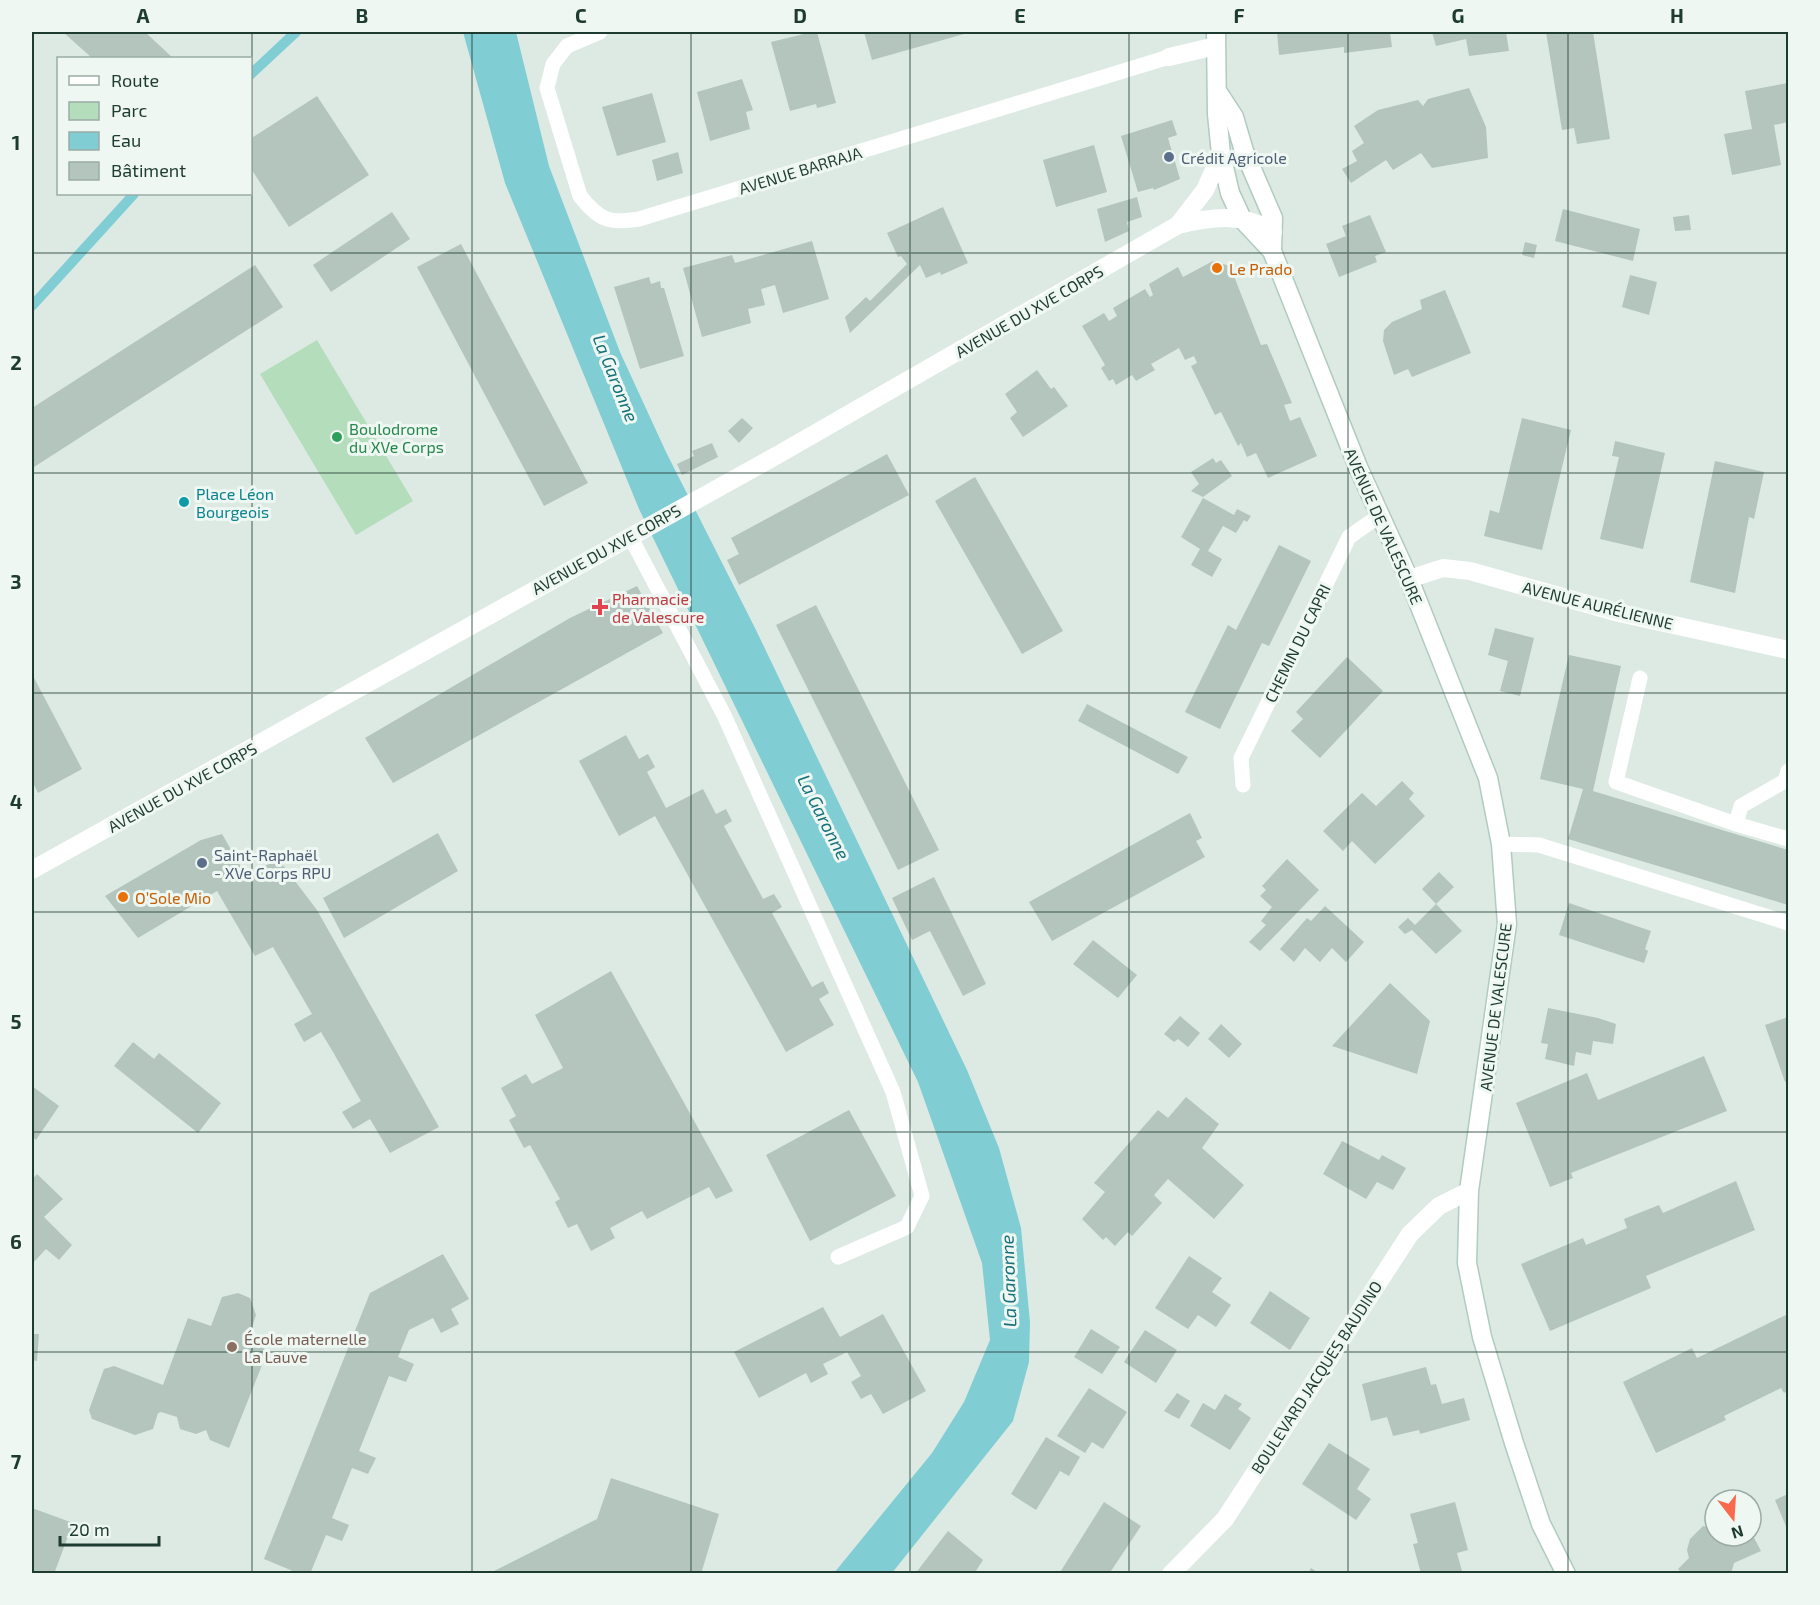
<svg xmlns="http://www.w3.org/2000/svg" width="1820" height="1605" font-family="'Exo 2',sans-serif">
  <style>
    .green { fill: #b4ddbc }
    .water { fill: #81cdd4 }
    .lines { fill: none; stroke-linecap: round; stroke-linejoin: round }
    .stream { stroke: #81cdd4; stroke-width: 10 }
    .building { fill: #b3c5bc }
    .secondary-casing { stroke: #b0cbbf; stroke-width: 21 }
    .lane { stroke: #fff; stroke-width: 15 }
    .street { stroke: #fff; stroke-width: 18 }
    .secondary { stroke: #fff; stroke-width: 18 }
    .grid { fill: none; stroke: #1e3b31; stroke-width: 1.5; stroke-opacity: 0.55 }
    .service-dot { fill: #5c6f8a; stroke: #eef7f2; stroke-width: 2 }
    .food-dot { fill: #e8710a; stroke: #eef7f2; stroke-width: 2 }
    .leisure-dot { fill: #2e9e5b; stroke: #eef7f2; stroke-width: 2 }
    .culture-dot { fill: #0f9aa8; stroke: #eef7f2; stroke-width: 2 }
    .health-dot { fill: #e0444e; stroke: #eef7f2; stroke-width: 2 }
    .education-dot { fill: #8d6e63; stroke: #eef7f2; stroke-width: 2 }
    .labels { text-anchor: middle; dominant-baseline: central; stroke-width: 6; stroke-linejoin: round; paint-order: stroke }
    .service-label { font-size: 16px; fill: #4e5e75; stroke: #eef7f2; text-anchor: start }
    .street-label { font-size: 16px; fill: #1e3b31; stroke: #eef7f2 }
    .food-label { font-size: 16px; fill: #c56008; stroke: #eef7f2; text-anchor: start }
    .leisure-label { font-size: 16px; fill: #27864d; stroke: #eef7f2; text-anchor: start }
    .culture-label { font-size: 16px; fill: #0d838f; stroke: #eef7f2; text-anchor: start }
    .health-label { font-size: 16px; fill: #be3a42; stroke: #eef7f2; text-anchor: start }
    .education-label { font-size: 16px; fill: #785e54; stroke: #eef7f2; text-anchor: start }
    .water-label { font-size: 18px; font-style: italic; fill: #157079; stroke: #eef7f2 }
    .neatline { fill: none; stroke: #1e3b31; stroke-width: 2 }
    .grid-label { font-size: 20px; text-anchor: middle; font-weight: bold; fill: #1e3b31 }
  </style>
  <rect width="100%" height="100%" fill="#ddeae4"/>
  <path class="green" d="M317,340L413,501L356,535L260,374Z"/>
  <path class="water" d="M463,32H516L549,166L620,352L666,452L755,628L967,1070L999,1148L1021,1228L1030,1322L1029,1362L1013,1421L892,1573H834L932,1453L964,1402L990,1340L982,1263L918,1082L639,509L505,183Z"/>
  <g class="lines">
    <path class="stream" d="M250,75L296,32
      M32,306L134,194"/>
  </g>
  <path class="building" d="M63,32H145L173,58H92Z
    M812,32H817L836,103L817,108L816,104L790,111L771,42Z
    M864,32H971L872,60Z
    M1277,32H1390L1392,47L1344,53V47L1279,55Z
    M1432,32H1506L1509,51L1469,56L1466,39L1436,46Z
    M1546,32H1593L1610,139L1577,144L1574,128L1562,130Z
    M742,79L753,110L746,112L750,129L710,141L697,92Z
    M1788,83V122L1774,125L1781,165L1732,175L1724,134L1752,129L1745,91Z
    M1469,88L1486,127L1488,158L1432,168L1421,153L1393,170L1386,160L1351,183L1342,169L1357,161L1352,151L1364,143L1354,126L1378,110L1418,100L1423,106L1428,99Z
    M652,93L666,142L617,156L602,107Z
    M317,96L369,175L289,227L250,167V139Z
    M1172,120L1177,135L1168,138L1180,179L1154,190L1153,188L1138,192L1121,136Z
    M1094,145L1107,192L1056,207L1043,160Z
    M678,152L683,173L657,181L652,160Z
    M1137,197L1142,217L1127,222L1129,231L1105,242L1097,209Z
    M943,207L968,263L941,275L940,272L926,278L920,265L850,333L845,317L866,297L870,301L907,264L901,256L898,257L887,233Z
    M1563,209L1640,229L1633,261L1555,241Z
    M392,212L410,239L331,292L313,265Z
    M1370,215L1386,252L1375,256L1377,262L1339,277L1326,244L1346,236L1342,226Z
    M1689,215L1691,230L1675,231L1673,217Z
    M812,241L829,299L783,313L775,285L761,289L765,305L748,309L751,323L702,337L683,268L732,255L735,263Z
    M1525,242L1537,245L1534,258L1522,255Z
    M461,244L588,483L544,506L417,267Z
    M1213,261L1230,266L1261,345L1267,344L1292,403L1284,405L1290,421L1300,417L1317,456L1268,478L1256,453L1247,457L1241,443L1238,446L1221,412L1215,415L1191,366L1197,363L1194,356L1185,360L1179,348L1151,364L1155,370L1136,381L1132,375L1116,385L1113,379L1109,381L1101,368L1105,365L1082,326L1104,313L1109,321L1117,316L1113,308L1145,289L1150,297L1153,295L1149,284L1178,267L1183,277Z
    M255,265L283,307L34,467L32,463V408Z
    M1630,275L1657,282L1649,315L1622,307Z
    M649,277L651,284L660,281L661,288H664L684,356L640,369L614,287Z
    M1445,290L1471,353L1412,377L1408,369L1394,375L1383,341L1384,330L1392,322L1422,309L1420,300Z
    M1037,370L1051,389L1054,387L1068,406L1023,437L1010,418L1017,412L1005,394Z
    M742,418L753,428L739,443L728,431Z
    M1522,418L1571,430L1542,550L1484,536L1490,510L1499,513Z
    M1615,441L1665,453L1643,549L1600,539L1619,457L1612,456Z
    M712,443L718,457L682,475L677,464L694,456L692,451Z
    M887,454L909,495L739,585L727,560L739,554L731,538Z
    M1213,458L1216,463L1221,460L1232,476L1203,497L1191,491L1199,484L1191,472Z
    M1715,461L1764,472L1754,519L1749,517L1735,593L1690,582Z
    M975,477L1063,631L1022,654L935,501Z
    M1203,498L1234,515L1237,509L1251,516L1247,522L1244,520L1236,533L1223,526L1208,551L1222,559L1212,577L1191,565L1200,549L1181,537Z
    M1279,545L1311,561L1269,646L1262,643L1220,729L1185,712L1228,625L1236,630Z
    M637,586L663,633L393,783L365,738L570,618Z
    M816,605L939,850L898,870L776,625Z
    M1495,628L1534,638L1520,696L1500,691L1508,661L1488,655Z
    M1569,655L1621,666L1593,791L1788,850V905L1568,839L1583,789L1540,779Z
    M1347,657L1383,691L1320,758L1291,731L1303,719L1296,712Z
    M32,674L82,769L38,793L32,781Z
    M1087,704L1188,757L1178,774L1078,721Z
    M626,735L639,759L648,754L655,767L647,772L666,808L703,789L716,814L726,809L732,821L724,826L763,899L774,894L782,907L772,913L812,987L823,981L829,993L819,999L834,1025L786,1052L655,816L619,836L579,761Z
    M1402,781L1414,793L1409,799L1425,816L1375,864L1352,841L1343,851L1323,831L1362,793L1376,806Z
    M1190,813L1202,838L1196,841L1205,857L1052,941L1029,902Z
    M438,833L458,871L344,938L323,898Z
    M222,834L245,874L279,860L317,910L439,1127L390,1153L370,1119L353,1129L342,1112L361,1101L333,1052L321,1032L304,1042L294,1024L312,1014L273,947L255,956L217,891L138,938L105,896L201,840Z
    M1287,859L1319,890L1260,951L1249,942L1266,925L1261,921L1272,907L1260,896L1266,890L1262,886Z
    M1439,872L1454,887L1436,904L1422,889Z
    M934,877L986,984L963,996L930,931L912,940L892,898Z
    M1569,903L1651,931L1645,949L1648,951L1644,963L1559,935Z
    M1436,904L1462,931L1436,954L1412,930L1405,934L1398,927L1408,918L1415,925Z
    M1325,906L1364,942L1346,962L1332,948L1320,962L1305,948L1294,962L1280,949L1307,918L1311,921Z
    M1093,940L1137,975L1118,998L1073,964Z
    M611,971L733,1191L716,1199L709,1187L647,1219L642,1211L610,1228L615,1238L591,1251L577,1224L568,1228L555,1202L560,1199L530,1145L524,1148L509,1120L516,1116L501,1088L526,1074L532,1084L563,1068L535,1015Z
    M1390,983L1430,1021L1417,1074L1332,1046Z
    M1548,1008L1598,1018L1616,1024L1613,1044L1593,1041L1591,1055L1576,1052L1574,1066L1545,1059L1548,1044L1541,1043Z
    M1180,1016L1200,1033L1188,1047L1178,1039L1174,1042L1164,1034Z
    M1788,1017V1080L1785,1082L1765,1025Z
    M1221,1024L1242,1044L1229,1058L1208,1039Z
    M133,1042L154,1059L159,1053L221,1103L198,1133L114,1066Z
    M1704,1056L1727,1111L1571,1173L1573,1178L1550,1187L1516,1103L1587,1073L1598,1100Z
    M32,1086L59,1106L36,1140L32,1136Z
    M1186,1097L1219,1124L1202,1148L1244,1185L1214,1219L1168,1179L1154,1195L1162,1203L1132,1236L1128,1232L1115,1246L1106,1237L1103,1240L1082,1219L1105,1192L1094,1183L1158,1110L1168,1118Z
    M849,1110L896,1196L810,1241L766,1155Z
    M1342,1141L1379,1160L1382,1155L1406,1168L1393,1190L1377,1182L1366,1199L1323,1174Z
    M37,1174L63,1199L44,1217L72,1245L59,1260L46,1249L32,1264V1180Z
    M1736,1181L1755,1230L1646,1276L1651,1288L1550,1331L1521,1264L1583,1238L1586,1245L1627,1228L1624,1219L1659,1205L1663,1213Z
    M443,1254L469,1299L451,1309L459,1324L441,1333L433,1318L409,1330L398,1357L414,1364L406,1382L389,1376L359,1451L376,1458L368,1474L352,1468L332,1518L349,1525L342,1541L326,1535L310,1574H300L264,1559L370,1293Z
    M1189,1256L1222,1278L1212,1292L1231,1305L1216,1327L1198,1315L1188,1329L1155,1308Z
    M1270,1291L1310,1318L1290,1350L1250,1323Z
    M238,1293L250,1298L256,1315L247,1342L268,1350L229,1448L210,1440L206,1430L196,1434L180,1429L177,1417L161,1412L158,1413L153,1429L135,1435L92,1419L89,1410L104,1369L114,1366L163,1385L188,1318L211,1326L222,1297Z
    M823,1307L840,1337L883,1314L926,1391L883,1414L871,1394L861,1399L851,1382L861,1376L847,1352L823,1364L828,1374L811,1383L806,1373L759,1398L734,1352Z
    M1788,1314V1391L1784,1393L1781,1388L1724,1416L1726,1420L1656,1453L1623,1382L1692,1348L1697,1358Z
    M1091,1329L1120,1347L1102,1374L1074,1357Z
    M1145,1330L1177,1350L1156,1383L1124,1362Z
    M32,1334H39L37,1361L32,1360Z
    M1426,1367L1431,1385L1436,1384L1442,1404L1464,1398L1470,1420L1420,1434L1419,1430L1393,1436L1387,1417L1371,1421L1362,1384Z
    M1089,1388L1127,1412L1103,1449L1092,1442L1085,1453L1057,1436Z
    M1177,1393L1190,1401L1179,1419L1164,1411Z
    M1225,1394L1242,1404L1238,1409L1251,1418L1230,1450L1190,1426L1203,1403L1215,1410Z
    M1046,1437L1080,1457L1069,1476L1060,1471L1036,1510L1011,1494Z
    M1329,1443L1370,1469L1357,1489L1371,1499L1356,1520L1302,1484Z
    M611,1478L719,1514L701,1574H488L597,1519Z
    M1788,1494V1531L1775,1500Z
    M1104,1502L1141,1526L1109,1574H1059Z
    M1455,1502L1468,1550L1457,1553L1462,1571L1421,1574L1413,1544L1418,1543L1410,1514Z
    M32,1508L73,1523L54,1574H32Z
    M1703,1526L1715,1529V1536H1751V1532L1761,1551L1734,1563L1731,1574H1683L1678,1569L1689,1558L1687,1550L1690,1539Z
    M948,1531L983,1560L974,1574H915Z
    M1311,1568L1320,1574H1308Z"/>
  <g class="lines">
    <g class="secondary-casing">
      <path id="secondary" d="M1216,32L1217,114L1221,154L1230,193L1242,219L1272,251L1358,467L1409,579L1488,778L1501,844L1507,924L1469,1191L1467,1263L1482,1337L1514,1443L1541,1524L1566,1574
        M1217,91L1234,117L1244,151L1273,218L1272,251"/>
    </g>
    <path class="lane" d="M600,32L567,46L553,64L547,88L580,196C599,220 609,224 639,219L1169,57
      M630,536L724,715L893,1092L922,1196L907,1227L838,1257
      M1640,678L1616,782L1736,824
      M1788,771L1785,781L1741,806L1736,824L1788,839
      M1243,785L1241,758L1349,537L1379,516
      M1501,844L1539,845L1788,923"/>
    <path class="street" d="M1169,57L1216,46
      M1178,225L1205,190L1221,154
      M1409,579L1443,568L1470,571L1619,613L1788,650
      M32,870L781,453L1178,225C1210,217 1244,212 1273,232
      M1171,1574L1225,1519L1410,1234L1439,1206L1469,1191"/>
    <use href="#secondary" class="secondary"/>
  </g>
  <path class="grid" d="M252,32V1574M472,32V1574M691,32V1574M910,32V1574M1129,32V1574M1348,32V1574M1568,32V1574M32,253H1788M32,473H1788M32,693H1788M32,912H1788M32,1132H1788M32,1352H1788"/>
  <g class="service-dot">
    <circle cx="1169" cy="157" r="6"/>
    <circle cx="202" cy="863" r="6"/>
  </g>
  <g class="food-dot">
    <circle cx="1217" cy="268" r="6"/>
    <circle cx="123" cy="897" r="6"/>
  </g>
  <circle class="leisure-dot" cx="337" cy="437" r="6"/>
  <circle class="culture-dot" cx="184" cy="502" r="6"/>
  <path class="health-dot" d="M597 598h6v6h6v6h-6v6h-6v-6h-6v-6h6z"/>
  <circle class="education-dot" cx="232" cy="1347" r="6"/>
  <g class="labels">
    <g class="service-label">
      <text x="1181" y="157">Crédit Agricole</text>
      <text x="214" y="854">Saint-Raphaël<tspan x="214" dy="18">- XVe Corps RPU</tspan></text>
    </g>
    <g class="street-label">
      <text transform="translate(800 170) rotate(-17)">AVENUE BARRAJA</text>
      <text transform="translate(1029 311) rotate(-30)">AVENUE DU XVE CORPS</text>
      <text transform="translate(1384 526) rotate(66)">AVENUE DE VALESCURE</text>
      <text transform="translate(606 549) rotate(-29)">AVENUE DU XVE CORPS</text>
      <text transform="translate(1598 605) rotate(14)">AVENUE AURÉLIENNE</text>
      <text transform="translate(1297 643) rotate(-64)">CHEMIN DU CAPRI</text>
      <text transform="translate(182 787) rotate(-29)">AVENUE DU XVE CORPS</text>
      <text transform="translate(1495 1007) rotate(-83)">AVENUE DE VALESCURE</text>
      <text transform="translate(1316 1377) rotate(-57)">BOULEVARD JACQUES BAUDINO</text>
    </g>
    <g class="food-label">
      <text x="1229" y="268">Le Prado</text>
      <text x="135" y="897">O’Sole Mio</text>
    </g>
    <g class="leisure-label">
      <text x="349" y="428">Boulodrome<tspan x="349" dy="18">du XVe Corps</tspan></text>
    </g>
    <g class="culture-label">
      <text x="196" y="493">Place Léon<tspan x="196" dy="18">Bourgeois</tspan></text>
    </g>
    <g class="health-label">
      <text x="612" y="598">Pharmacie<tspan x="612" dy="18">de Valescure</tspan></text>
    </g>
    <g class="education-label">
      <text x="244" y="1338">École maternelle<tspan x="244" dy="18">La Lauve</tspan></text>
    </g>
    <g class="water-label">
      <text transform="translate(616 378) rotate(68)">La Garonne</text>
      <text transform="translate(824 817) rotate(63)">La Garonne</text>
      <text transform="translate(1008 1281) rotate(-92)">La Garonne</text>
    </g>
  </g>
  <rect width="1820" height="1605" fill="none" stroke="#eef7f2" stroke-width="66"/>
  <rect x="57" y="57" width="195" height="138" fill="#eef7f2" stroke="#9baca5" stroke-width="1.5"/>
  <rect x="69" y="76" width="30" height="9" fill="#ffffff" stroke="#9baca5" stroke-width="1.5"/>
  <text x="111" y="87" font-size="18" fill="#1e3b31">Route</text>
  <rect x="69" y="102" width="30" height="18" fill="#b4ddbc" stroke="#9baca5" stroke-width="1.5"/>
  <text x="111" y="117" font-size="18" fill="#1e3b31">Parc</text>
  <rect x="69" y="132" width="30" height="18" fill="#81cdd4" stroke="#9baca5" stroke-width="1.5"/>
  <text x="111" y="147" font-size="18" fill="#1e3b31">Eau</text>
  <rect x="69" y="162" width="30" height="18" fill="#b3c5bc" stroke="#9baca5" stroke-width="1.5"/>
  <text x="111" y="177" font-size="18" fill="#1e3b31">Bâtiment</text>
  <g transform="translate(1733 1518) rotate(163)"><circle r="28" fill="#eef7f2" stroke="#9baca5" stroke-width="1.5"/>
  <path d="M0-4.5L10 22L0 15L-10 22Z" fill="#fa694b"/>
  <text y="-9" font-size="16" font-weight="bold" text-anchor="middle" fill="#1e3b31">N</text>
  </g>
  <path d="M60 1536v9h99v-9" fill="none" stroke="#1e3b31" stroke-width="3"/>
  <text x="69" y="1536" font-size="18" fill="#1e3b31" stroke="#eef7f2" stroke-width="4.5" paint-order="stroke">20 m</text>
  <rect x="33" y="33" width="1754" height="1539" class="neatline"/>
  <g class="grid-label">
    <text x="143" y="23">A</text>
    <text x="362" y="23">B</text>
    <text x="581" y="23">C</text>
    <text x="800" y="23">D</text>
    <text x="1020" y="23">E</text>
    <text x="1239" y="23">F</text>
    <text x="1458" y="23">G</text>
    <text x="1677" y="23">H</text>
    <text x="16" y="150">1</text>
    <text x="16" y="370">2</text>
    <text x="16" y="589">3</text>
    <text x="16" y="809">4</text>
    <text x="16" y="1029">5</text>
    <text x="16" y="1249">6</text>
    <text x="16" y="1469">7</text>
  </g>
</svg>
